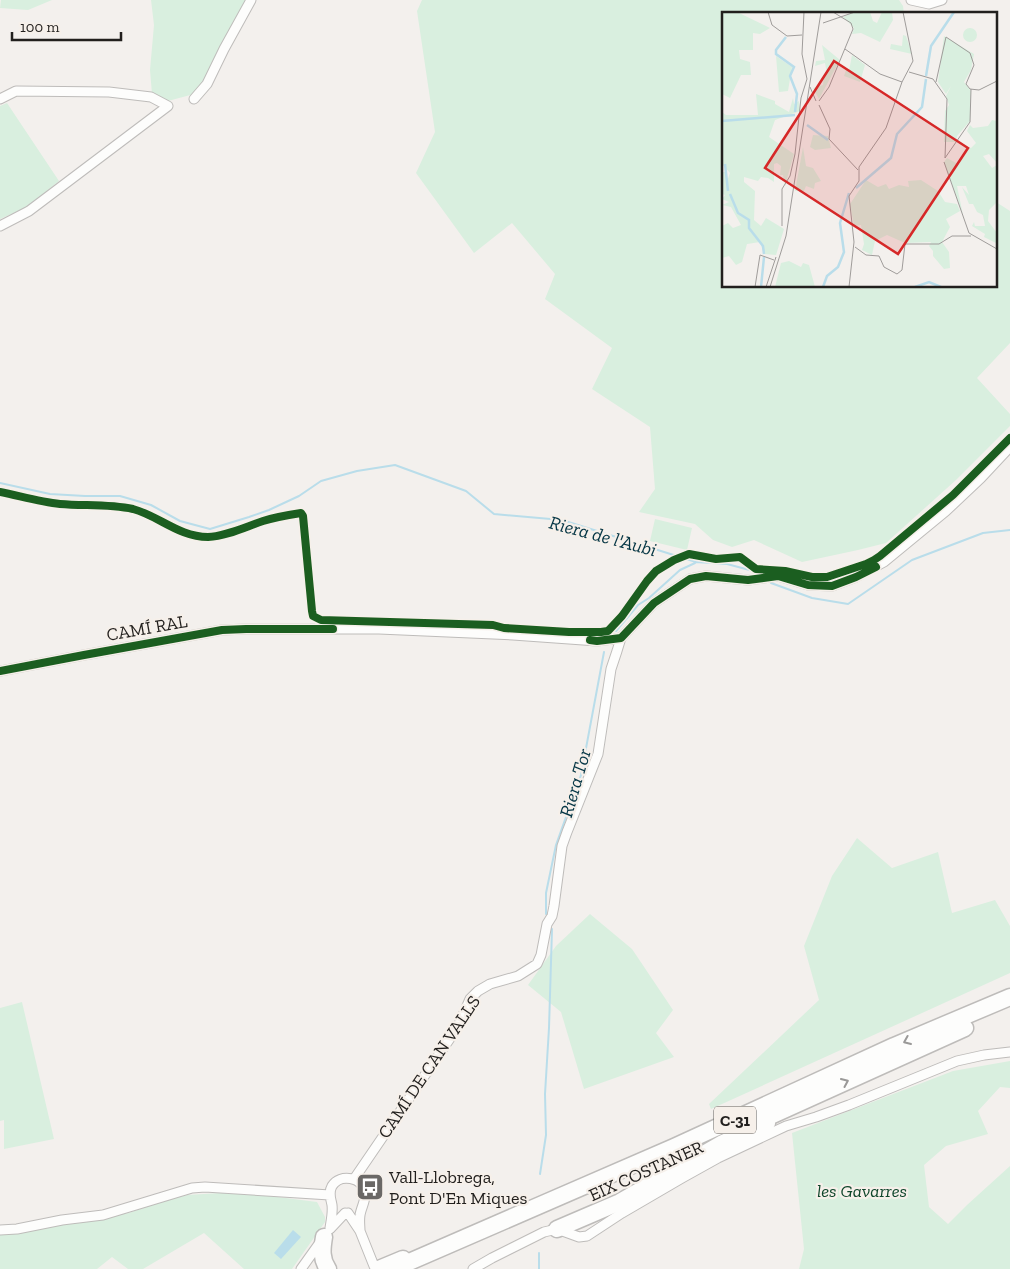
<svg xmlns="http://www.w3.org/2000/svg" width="1010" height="1269" font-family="'Zilla Slab',serif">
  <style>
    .green { fill: #d9efdf }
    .water { fill: #b9ddea }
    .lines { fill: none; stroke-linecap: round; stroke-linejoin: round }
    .stream { stroke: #b9ddea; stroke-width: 2 }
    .minor-casing { stroke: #bebcba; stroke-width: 11 }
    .motorway-casing { stroke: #bebcba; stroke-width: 19 }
    .minor { stroke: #fdfdfc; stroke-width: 9 }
    .motorway { stroke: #fdfdfc; stroke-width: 16 }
    .cycleway-casing { stroke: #f6f0ea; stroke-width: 11 }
    .cycleway { stroke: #1b5e20; stroke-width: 8 }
    .oneway { stroke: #9a9998 }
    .labels { text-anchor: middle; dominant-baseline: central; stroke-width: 4.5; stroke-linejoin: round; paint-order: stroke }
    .shield { fill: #f6f0ea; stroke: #615e5a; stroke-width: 1 }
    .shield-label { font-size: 16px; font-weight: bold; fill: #211f1d }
    .street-label { font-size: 18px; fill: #211f1d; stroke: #f6f0ea }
    .poi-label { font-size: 18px; fill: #211f1d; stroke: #f6f0ea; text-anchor: start }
    .park-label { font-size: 18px; font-style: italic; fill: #0e452a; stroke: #f6f0ea }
    .water-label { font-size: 19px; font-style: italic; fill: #053645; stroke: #f6f0ea }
    .inset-river { fill: none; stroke: #b9ddea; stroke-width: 2.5 }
    .inset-road { fill: none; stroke: #9f9c9a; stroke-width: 1 }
    .view { fill: #d62828; fill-opacity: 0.15; stroke: #d62828; stroke-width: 2.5 }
    .inset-edge { fill: none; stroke: #211f1d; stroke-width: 2.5 }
  </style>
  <rect width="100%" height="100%" fill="#f3f0ed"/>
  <path class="green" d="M1,0H52L28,10L0,8Z
    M151,0H250L205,84L194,94L168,101L152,94L150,70L154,25Z
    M422,0H899L903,6L904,14H724V286H996V202L1010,211V343L977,378L1010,414V426L956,480L886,543L858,550L802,562L754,540L732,547L713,540L695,524L639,512L655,489L650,427L592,389L612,348L545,299L555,274L512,223L474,253L416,173L435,132L417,11Z
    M7,103L59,181L27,207L0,219V106Z
    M655,519L692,528L687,550L650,541Z
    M857,838L892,868L938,852L952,913L995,900L1010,926V973L711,1109L709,1104L819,1000L804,946L832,876Z
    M590,914L632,949L673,1010L656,1033L674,1057L584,1089L561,1012L528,985L556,946Z
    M22,1002L54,1139L4,1149V1120L0,1121V1008Z
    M1010,1061V1088L1000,1087L978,1111L988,1134L946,1146L924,1165L929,1207L948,1224L967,1205L1010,1166V1269H799L804,1249L792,1133L953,1071Z
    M238,1192L317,1202L325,1217V1222L292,1269H244L204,1233L143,1269H128L112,1257L97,1269H0V1231L129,1213L154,1204L187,1195Z"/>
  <path class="water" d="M293,1230L301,1237L281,1259L274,1253Z"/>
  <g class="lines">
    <path class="stream" d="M0,483L50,494L85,496H120L151,505L180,521L210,529L249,517L269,510L299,496L321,481L357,471L395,465L466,491L494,514L562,520L696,562L727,564L757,572
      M771,583L812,598L848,604L912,560L983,533L1010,530
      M616,631L638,605L649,598L680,570L695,563
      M546,914V893L556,845L581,775L604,652
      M540,1174L546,1135L545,1094L549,1028L552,929
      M539,1253V1269"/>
    <g class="minor-casing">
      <path id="minor" d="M911,0L929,4L942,0
        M0,99L16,91L109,92L151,97L168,106L29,211L0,226
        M194,99L207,84L224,49L251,0
        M0,671L84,655L222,630L246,629H379L513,635L597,641L621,638
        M354,1179L453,1034L459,1024L470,999L478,991L490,984L518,976L537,964L541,955L547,924L552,916L554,906L562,846L567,832L598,754L611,669L617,651L621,638L654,603L690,579L706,576L748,580L778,576L808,585L832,586L856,577L884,562L946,511L981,478L1010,447
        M348,1213L360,1231L374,1266
        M330,1228C331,1221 333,1213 332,1205C331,1199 328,1193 332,1186C340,1173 363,1177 365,1193C366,1200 361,1208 360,1215C359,1221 360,1226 360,1231
        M330,1229L345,1213
        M0,1230L17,1229L62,1220L103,1215L192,1188L205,1187L330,1195
        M301,1269L321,1241
        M473,1269L492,1258L544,1232L557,1229L579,1237L587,1236L622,1213L682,1178L718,1158L786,1126L816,1117L849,1105L957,1061L984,1055L1010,1052"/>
    </g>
    <g class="motorway-casing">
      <path id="motorway" d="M755,1123L965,1028
        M557,1229L620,1202L723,1143L767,1123
        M324,1237C322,1249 321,1259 328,1269
        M379,1269L403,1259
        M393,1269L674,1147L894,1046L1010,997"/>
    </g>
    <use href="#minor" class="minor"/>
    <use href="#motorway" class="motorway"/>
    <g class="cycleway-casing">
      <path id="cycleway" d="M0,492C20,496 40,502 60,504C85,506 109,504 133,509C159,516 179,537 208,537C227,536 245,527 263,521C275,517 288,515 301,513L303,516L312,611L313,616L321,620L493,625L504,628L569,632H601L608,631L622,616L647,581L656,571L674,560L689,554L716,559L740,557L756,569L785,571L812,577H827L866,564L874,560L880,556L953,495L1010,438
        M590,640L597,641L621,638L654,603L690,579L706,576L748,580L778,576L808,585L832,586L856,577L876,567
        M0,671L84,655L222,630L246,629H333"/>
    </g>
    <use href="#cycleway" class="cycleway"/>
  </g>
  <defs><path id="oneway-chevron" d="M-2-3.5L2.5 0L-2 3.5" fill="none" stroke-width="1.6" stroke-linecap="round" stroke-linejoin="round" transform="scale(1.25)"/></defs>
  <g class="oneway">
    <use href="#oneway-chevron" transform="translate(907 1041) rotate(157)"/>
    <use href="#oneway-chevron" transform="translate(845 1082) rotate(-24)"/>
  </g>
  <defs>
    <g id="bus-square" transform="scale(1.4375)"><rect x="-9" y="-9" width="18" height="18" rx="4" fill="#6a6866" stroke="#f6f0ea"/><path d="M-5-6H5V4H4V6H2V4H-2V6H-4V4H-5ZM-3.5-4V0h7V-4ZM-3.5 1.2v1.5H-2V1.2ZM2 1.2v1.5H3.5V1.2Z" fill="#fff"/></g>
  </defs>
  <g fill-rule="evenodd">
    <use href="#bus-square" x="370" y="1187"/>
  </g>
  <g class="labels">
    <rect class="shield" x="714" y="1106.5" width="42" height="27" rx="4"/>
    <g class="shield-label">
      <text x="735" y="1120">C-31</text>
    </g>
    <g class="street-label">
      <text transform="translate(147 628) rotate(-10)">CAMÍ RAL</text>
      <text transform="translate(429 1067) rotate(-56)">CAMÍ DE CAN VALLS</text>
      <text transform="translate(646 1171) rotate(-24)">EIX COSTANER</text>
    </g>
    <g class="poi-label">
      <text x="389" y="1177">Vall-Llobrega,<tspan x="389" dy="21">Pont D'En Miques</tspan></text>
    </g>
    <g class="park-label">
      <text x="862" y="1191">les Gavarres</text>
    </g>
    <g class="water-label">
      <text transform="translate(603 536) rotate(15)">Riera de l'Aubi</text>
      <text transform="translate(575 783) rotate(-74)">Riera Tor</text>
    </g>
  </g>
  <g transform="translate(722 12)">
    <rect width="275" height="275" fill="#f3f0ed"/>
    <path d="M0,0H15L48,16L38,22L31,21V38H17L18,47L28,50L29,63H19L8,86L0,82ZM133,0H148L151,9L155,11L160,0H170L171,8L158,30L139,21L130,22L132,16L121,5ZM241 23a7 7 0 1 1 14 0a7 7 0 1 1-14 0ZM181,23L184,24L190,42L168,37L169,32L180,34ZM222,24L252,42L249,58L242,70L249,79L248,109L235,124L234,130H222L223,99L227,93L224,84L229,74L224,82L216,70ZM100,33L118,48L97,87L91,76L101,73L102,63L105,62L103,51L93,54L94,49L103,48ZM130,43L143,53L138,70L122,64L124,58L127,59ZM54,44L70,55L66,79L57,80ZM34,82L53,89V92L67,100L71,86L72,92L77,89L78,99L53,108L47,125L72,142L63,174L61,163H58L59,154L55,151L52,152V170L46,166L39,165L36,169L22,165V170L33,179L32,208L39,214L44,206L62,217L54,243L42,242L38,230L25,232L20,250L14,253L7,244L0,246V214L6,211L11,216L19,213L9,195L0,193L7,190L0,187L3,183L0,182V160H4L5,169L8,161L0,152V100L4,103H36ZM270,108L275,109V151L267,142L261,144L270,156L275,153L274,191L267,198L266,209L275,221L274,235V231L262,225L263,222L250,214L252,210L253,214H263L261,203L255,200L251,192H247L240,175L247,183L244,174H235L241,203L222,150L225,146L236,152L245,135L249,136L254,131L245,119L248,113L251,116L266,114ZM91,123L106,124L109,136L93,138L88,135ZM81,135L84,154L91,156L99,169L93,171L92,177L84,174L82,179H73ZM144,168L156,175L164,172L167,177L177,173L187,175L186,169L199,168L216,179L223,190L235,192L238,199L224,207L228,215L220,230L227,240L228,256L222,257L211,244V239L207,234L209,230L183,231L165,223L153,229L150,243L140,238L142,232L139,213L132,214L128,192ZM67,249L79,255L81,251L87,253L93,275H53L59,251Z" fill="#d9efdf"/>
    <path class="inset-river" d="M64,25L54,38V42L72,55L68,64L75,82L73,100M204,64L209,34L232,0M0,109L73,103M85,113L106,128M3,152L6,179M134,176L169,146L175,122L200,95L204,67M8,182L16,201L27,208V216L41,234L42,242M39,275L42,245M101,275L105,264L116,255L122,240L118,211L127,181M193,275L207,270L219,275"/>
    <path class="inset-road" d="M46,0L50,13L65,24L80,23M101,11L133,0M123,37L158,62L180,70M187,60L211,67L225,87L223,146M214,70L224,25L248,41L252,53L244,72L248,77L257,78L275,69M88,75L94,89M79,86L85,67L80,42L82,0M97,89L107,75L131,17L129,11L111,0M97,93L108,117L107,127L136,158M223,146L248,110L249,77M222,150L247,221L275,237M60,177L68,164L73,142L79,86M60,177V214M133,235L144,243L157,244L162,255L175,262L180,258L183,232H217L230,224H249M33,275L38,243L52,248M44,275L54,245M48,275L64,224L99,0M127,275L132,230L127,184L137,169V155L164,116L180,70L191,49L181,0"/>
    <path class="view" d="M112,49L246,136L176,242L43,156Z"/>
    <rect width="275" height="275" class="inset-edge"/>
  </g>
  <path d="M12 32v8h109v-8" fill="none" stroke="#211f1d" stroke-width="2.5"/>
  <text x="20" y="32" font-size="15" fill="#211f1d" stroke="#f6f0ea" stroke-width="4" paint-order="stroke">100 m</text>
</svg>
